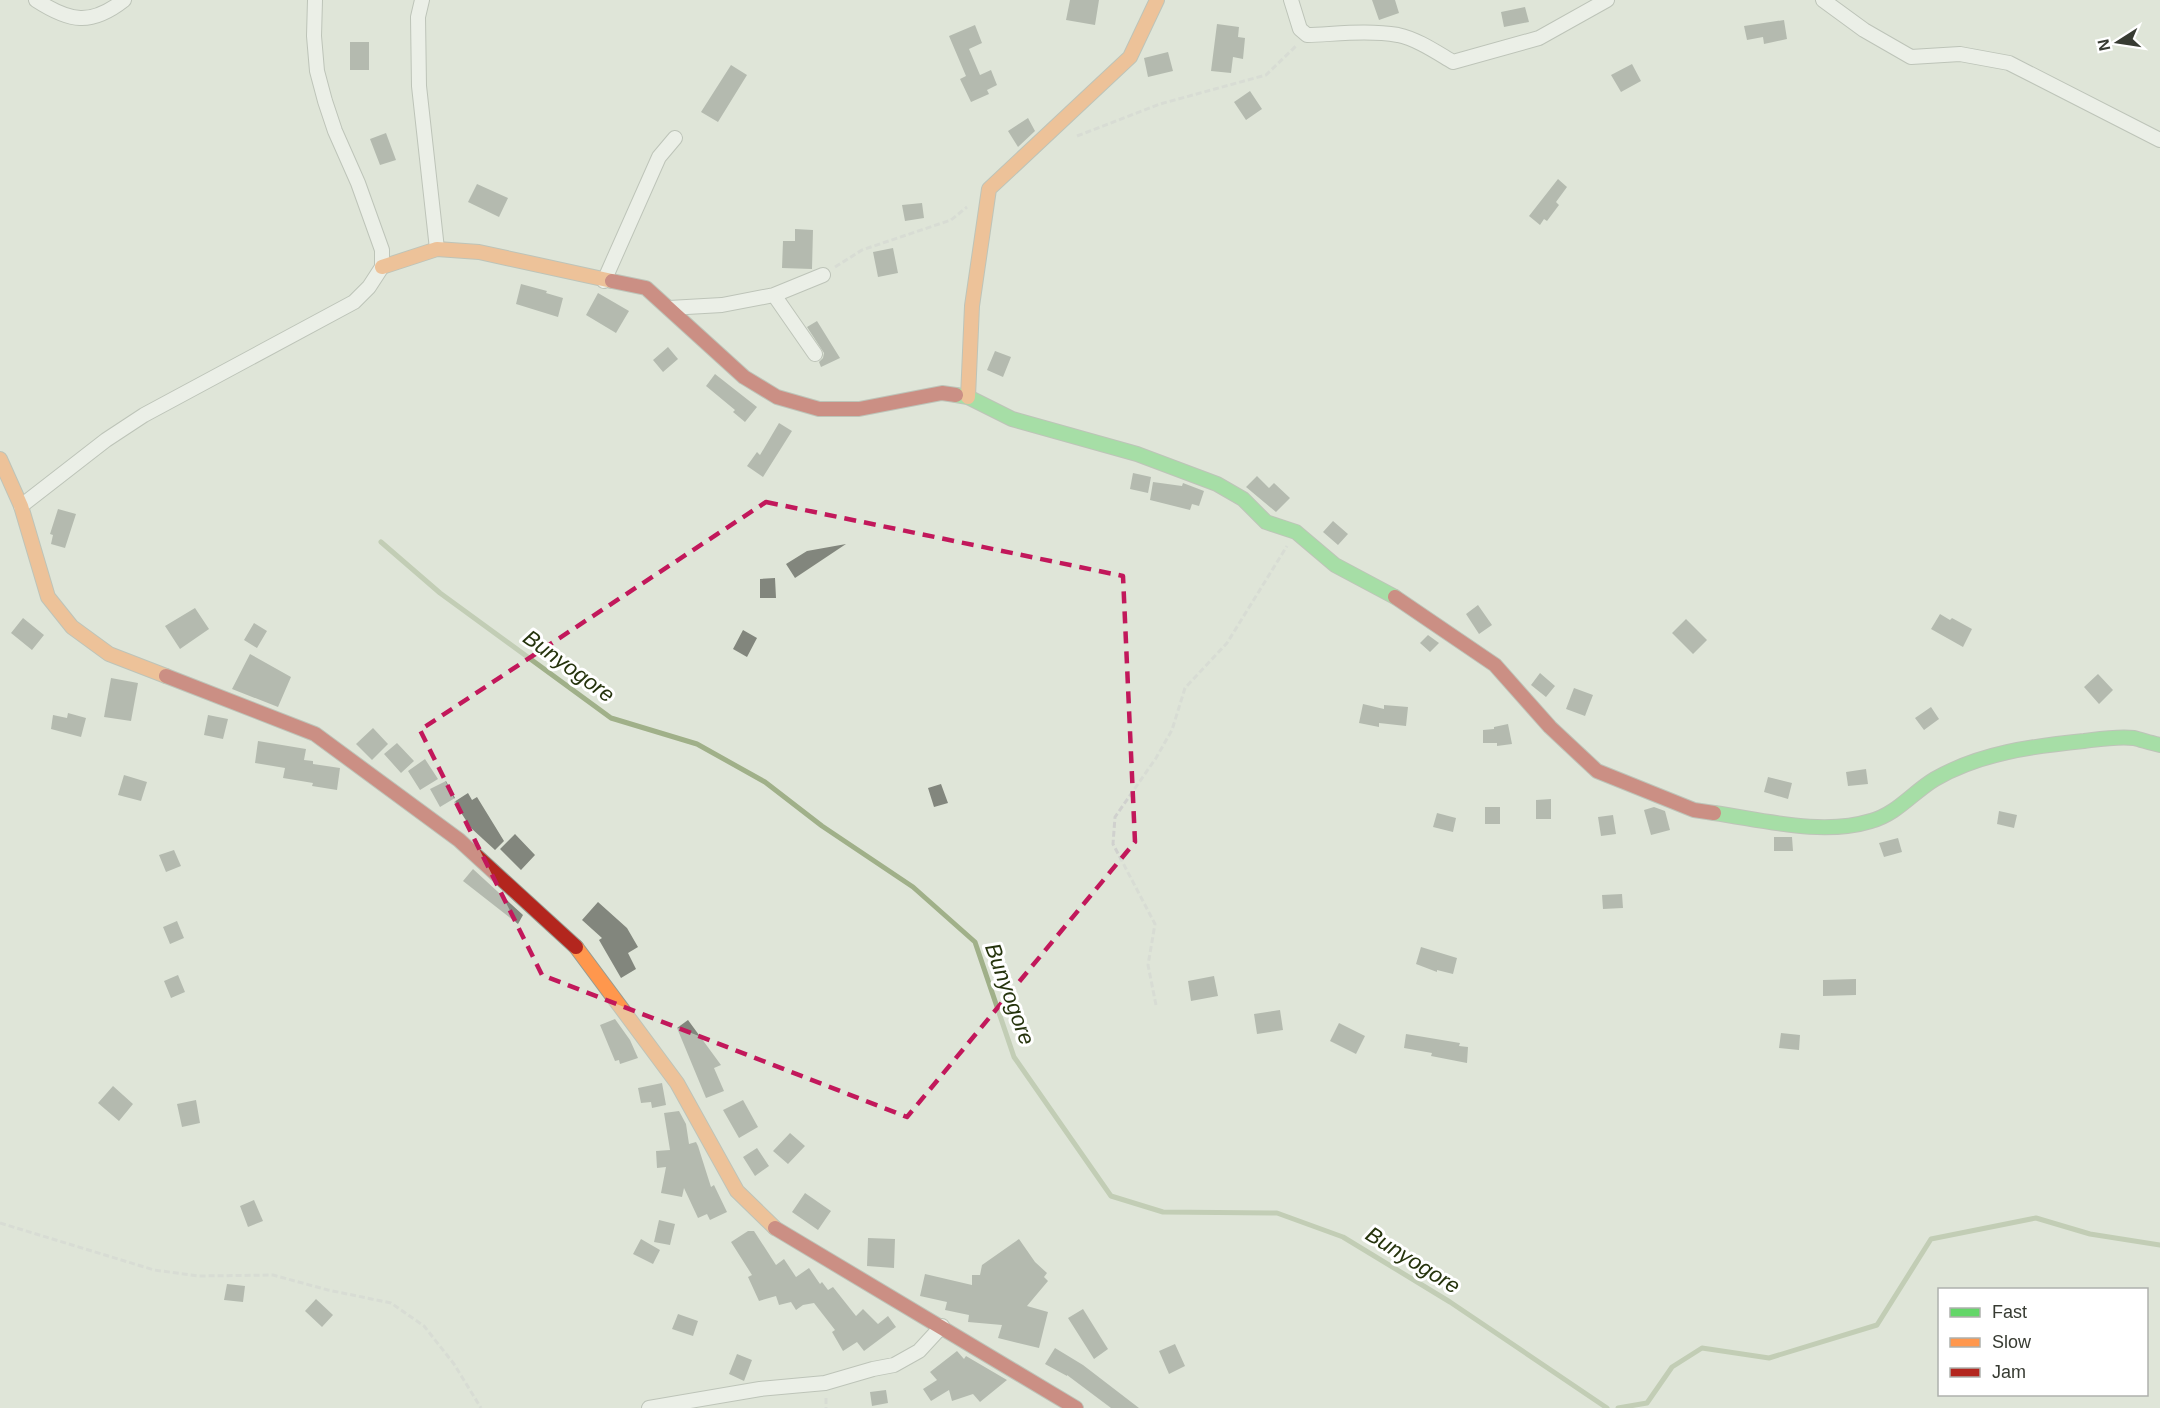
<svg xmlns="http://www.w3.org/2000/svg" width="2160" height="1408" font-family="Arial,sans-serif">
  <style>
    .lines { fill: none; stroke-linecap: round; stroke-linejoin: round }
    .stream { stroke: #a0b089; stroke-width: 5 }
    .building { fill: #82867d }
    .street-casing { stroke: #969b91; stroke-width: 16 }
    .fast-casing { stroke: #969b91; stroke-width: 16 }
    .slow-casing { stroke: #969b91; stroke-width: 16 }
    .jam-casing { stroke: #969b91; stroke-width: 16 }
    .path { stroke: #d0d1ce; stroke-width: 3; stroke-dasharray: 6 3; stroke-linecap: butt }
    .street { stroke: #fafbf9; stroke-width: 14 }
    .fast { stroke: #63d668; stroke-width: 14 }
    .slow { stroke: #ff974d; stroke-width: 14 }
    .jam { stroke: #b3261e; stroke-width: 14 }
    .marked { fill: none; stroke: #c2185b; stroke-width: 4.5; stroke-dasharray: 12 8; stroke-linejoin: round }
    .labels { text-anchor: middle; dominant-baseline: central; stroke-width: 6; stroke-linejoin: round; paint-order: stroke }
    .water-label { font-size: 22px; font-style: italic; fill: #25330c; stroke: #fff }
  </style>
  <rect width="100%" height="100%" fill="#dfe5d8"/>
  <g class="lines">
    <path class="stream" d="M381,542L440,593L611,718L697,744L765,782L822,826L913,887L975,942L1014,1057L1111,1196L1163,1212L1277,1213L1343,1237L1450,1302L1607,1408
      M1618,1408L1647,1403L1672,1367L1702,1348L1769,1358L1877,1325L1931,1239L2036,1218L2090,1234L2160,1245"/>
  </g>
  <path class="building" d="M1070,0H1099L1095,25L1066,20Z
    M1372,0H1395L1399,13L1379,20Z
    M1525,7L1529,22L1504,27L1501,12Z
    M1784,20L1787,39L1764,44L1763,37L1747,40L1744,26Z
    M1217,24L1239,27L1238,37L1245,38L1243,59L1233,57L1231,73L1211,71Z
    M975,25L982,43L969,49L980,75L991,70L997,85L987,90L989,94L971,102L960,79L966,76L949,36Z
    M350,42H369V70H350Z
    M1168,52L1173,71L1148,77L1144,58Z
    M1632,64L1641,81L1621,92L1611,75Z
    M731,65L747,75L718,122L701,112Z
    M1250,91L1262,109L1246,120L1234,102Z
    M1028,118L1035,131L1018,147L1008,131Z
    M386,133L396,160L380,165L370,139Z
    M1558,179L1567,187L1556,202L1559,205L1547,221L1544,219L1540,225L1529,216Z
    M477,184L508,198L499,217L468,202Z
    M922,203L924,218L905,221L902,205Z
    M795,229L813,230L812,269L782,268L783,241H795Z
    M893,248L898,273L878,277L873,252Z
    M521,284L547,291L546,293L563,298L558,317L516,304Z
    M598,293L629,311L616,333L586,315Z
    M817,321L840,358L821,367L819,362L823,358L824,353L807,327Z
    M668,347L678,359L663,372L653,360Z
    M995,351L1011,357L1003,377L987,370Z
    M715,374L757,407L745,422L733,412L735,410L706,386Z
    M779,423L792,431L763,477L747,466L757,452L760,455Z
    M1133,473L1151,477L1148,493L1130,489Z
    M1257,476L1269,488L1274,483L1290,498L1276,512L1246,487Z
    M1153,482L1182,486L1183,483L1204,491L1199,506L1192,504L1190,510L1150,500Z
    M58,509L76,514L65,548L51,544L53,535L50,534Z
    M1333,521L1348,534L1338,545L1323,532Z
    M846,544L795,578L786,564L807,551Z
    M775,578L776,598H760V579Z
    M1478,605L1492,625L1479,634L1466,614Z
    M195,608L209,629L180,649L165,626Z
    M1940,614L1950,620L1952,618L1972,629L1963,647L1931,629Z
    M23,618L44,635L32,650L11,633Z
    M1686,619L1707,640L1693,654L1672,633Z
    M254,623L267,631L257,648L244,640Z
    M743,630L757,638L747,657L733,649Z
    M1428,635L1439,643L1430,652L1420,643Z
    M250,654L291,677L278,707L232,689Z
    M1540,673L1555,686L1546,697L1531,685Z
    M2098,674L2113,690L2099,704L2084,687Z
    M111,678L138,683L131,721L104,717Z
    M1574,688L1593,695L1585,716L1566,709Z
    M1363,704L1384,709V705L1408,707L1406,726L1379,723V727L1359,723Z
    M1931,707L1939,719L1924,730L1915,718Z
    M68,713L86,718L81,737L51,729L53,715L67,718Z
    M208,715L228,719L223,739L204,735Z
    M1508,724L1512,744L1497,746V743H1483V730L1494,729V727Z
    M373,728L388,744L372,760L356,744Z
    M258,741L306,749L304,760L313,761V764L340,768L337,790L312,786L313,783L283,778L285,768L255,763Z
    M397,743L414,761L401,773L384,754Z
    M425,759L438,779L420,790L408,771Z
    M1866,769L1868,784L1848,786L1846,772Z
    M124,775L147,782L141,801L118,795Z
    M1768,777L1792,783L1788,799L1764,792Z
    M446,781L455,798L440,807L430,789Z
    M941,784L948,803L934,807L928,788Z
    M468,793L472,800L477,797L504,841L495,850L471,828L454,802Z
    M1551,799V819H1536V800Z
    M1485,807H1500V824H1485Z
    M1654,807L1665,811L1670,830L1651,835L1644,810Z
    M1999,811L2017,815L2014,828L1997,824Z
    M1437,813L1456,818L1453,832L1433,827Z
    M1613,815L1616,834L1601,836L1598,817Z
    M515,834L535,855L521,870L500,849Z
    M1774,837H1792L1793,851H1774Z
    M1898,838L1902,852L1884,857L1879,843Z
    M174,850L181,866L166,872L159,855Z
    M473,869L523,915L518,924L463,881Z
    M1622,894L1623,908L1603,909L1602,895Z
    M598,902L627,928L638,947L628,953L636,969L621,978L599,940L602,938L582,920Z
    M177,921L184,938L170,944L163,927Z
    M1421,947L1457,958L1453,974L1437,970V972L1416,964Z
    M178,975L185,992L171,998L164,981Z
    M1214,976L1218,996L1191,1001L1188,981Z
    M1856,979V995L1823,996V980Z
    M1280,1010L1283,1030L1257,1034L1254,1014Z
    M615,1019L630,1040L638,1058L620,1064L619,1060L615,1061L600,1025Z
    M688,1020L721,1065L714,1068L724,1091L706,1098L677,1028Z
    M1339,1023L1365,1036L1356,1054L1330,1041Z
    M1781,1033L1800,1035L1799,1050L1779,1048Z
    M1406,1034L1460,1043L1459,1046L1468,1047L1467,1063L1431,1056L1432,1053L1404,1048Z
    M662,1083L666,1105L652,1108L651,1102L641,1103L638,1088Z
    M113,1086L133,1104L119,1121L98,1103Z
    M196,1100L200,1123L182,1127L177,1104Z
    M743,1100L758,1127L739,1138L723,1110Z
    M679,1111L686,1124L689,1144L696,1142L698,1146L711,1187L714,1185L727,1212L710,1220L707,1214L698,1218L684,1188L682,1197L661,1193L666,1167L657,1168L656,1151L670,1150L664,1113Z
    M790,1133L805,1146L788,1164L773,1151Z
    M757,1148L769,1166L755,1176L743,1157Z
    M805,1193L831,1211L818,1230L792,1212Z
    M254,1200L263,1221L248,1227L240,1206Z
    M659,1220L675,1224L670,1245L654,1242Z
    M748,1231H754L776,1265L784,1259L796,1277L809,1268L820,1284L822,1282L828,1290L833,1287L856,1316L863,1309L878,1324L888,1316L896,1327L864,1351L857,1342L843,1351L832,1332L835,1330L814,1303L803,1305L796,1310L791,1302L779,1305L776,1296L759,1301L748,1277L752,1275L731,1242Z
    M868,1238L895,1239L894,1268L867,1266Z
    M641,1239L660,1250L653,1264L633,1254Z
    M1019,1239L1035,1262L1047,1273L1044,1277L1048,1281L1027,1306L1048,1312L1039,1348L998,1338L1002,1325L968,1322L969,1315L945,1310L947,1302L920,1296L925,1274L972,1285V1275H980L982,1265Z
    M227,1284L245,1286L243,1302L224,1300Z
    M316,1299L333,1315L322,1327L305,1311Z
    M1083,1309L1108,1349L1094,1359L1068,1318Z
    M678,1314L698,1321L693,1336L672,1329Z
    M1175,1344L1185,1366L1169,1374L1159,1351Z
    M1055,1348L1083,1365L1139,1408H1111L1067,1375V1376L1045,1364Z
    M957,1351L964,1359L966,1356L1007,1380L980,1402L973,1394L952,1401L949,1390L931,1401L923,1389L937,1380L930,1372Z
    M737,1354L752,1360L744,1381L729,1374Z
    M886,1390L888,1403L872,1406L870,1392Z"/>
  <g class="lines">
    <g class="street-casing">
      <path id="street" d="M36,0C70,22 91,26 124,0
        M422,0L418,17L419,86L437,249
        M1291,0L1300,29L1307,35C1337,34 1368,30 1398,35C1417,39 1436,52 1453,62L1539,38L1607,0
        M1823,0L1864,30L1911,57L1960,54L2009,63L2160,140
        M604,281L659,157L675,138
        M774,295L815,354
        M669,308L722,305L774,295L823,275
        M21,506L106,440L144,415L354,302L369,287L382,267V250L358,183L335,131L325,101L317,71L314,36L315,0
        M649,1408L760,1389L825,1383L873,1369L894,1365L919,1351L942,1326"/>
    </g>
    <g class="fast-casing">
      <path id="fast" d="M956,395L968,397L1012,419L1137,454L1217,484L1243,499L1266,522L1296,532L1335,565L1395,597
        M1714,813C1764,820 1822,836 1871,821C1897,814 1913,792 1935,779C1980,753 2033,746 2084,741C2100,739 2118,736 2134,738C2142,740 2151,743 2160,745"/>
    </g>
    <g class="slow-casing">
      <path id="slow" d="M382,267L437,249L479,252L612,281
        M968,397L972,306L989,189L1130,57L1157,0
        M0,459L21,506L48,597L72,627L109,654L166,676
        M576,947L677,1083L737,1191L775,1228"/>
    </g>
    <g class="jam-casing">
      <path id="jam" d="M612,281L646,288L744,377L777,397L819,409H859L942,393L956,395
        M1395,597L1495,665L1550,727L1597,771L1694,810L1714,813
        M166,676L315,734L459,840L576,947
        M775,1228L1076,1408"/>
    </g>
    <path class="path" d="M1077,136L1160,104L1266,75L1297,45
      M835,267L862,250L951,220L967,207
      M1156,1005L1148,965L1155,924L1113,844L1115,817L1156,758L1172,730L1185,688L1227,643L1287,546
      M0,1223L154,1270L199,1276L273,1275L328,1290L391,1303L424,1326L454,1364L481,1408
      M826,1398V1408"/>
    <use href="#street" class="street"/>
    <use href="#fast" class="fast"/>
    <use href="#slow" class="slow"/>
    <use href="#jam" class="jam"/>
  </g>
  <path d="M0 0H2160V1408H0ZM766,502L1123,576L1135,842L907,1117L542,975L420,730Z" fill="#dfe5d8" fill-opacity=".55" fill-rule="evenodd"/>
  <path class="marked" d="M766,502L1123,576L1135,842L907,1117L542,975L420,730Z"/>
  <g class="labels">
    <g class="water-label">
      <text transform="translate(569 666) rotate(36)">Bunyogore</text>
      <text transform="translate(1010 994) rotate(70)">Bunyogore</text>
      <text transform="translate(1413 1260) rotate(32)">Bunyogore</text>
    </g>
  </g>
  <rect x="1938" y="1288" width="210" height="108" fill="#ffffff" stroke="#afb1ad" stroke-width="1.5"/>
  <rect x="1950" y="1308" width="30" height="9" fill="#63d668" stroke="#afb1ad" stroke-width="1.5"/>
  <text x="1992" y="1318" font-size="18" fill="#373b32">Fast</text>
  <rect x="1950" y="1338" width="30" height="9" fill="#ff974d" stroke="#afb1ad" stroke-width="1.5"/>
  <text x="1992" y="1348" font-size="18" fill="#373b32">Slow</text>
  <rect x="1950" y="1368" width="30" height="9" fill="#b3261e" stroke="#afb1ad" stroke-width="1.5"/>
  <text x="1992" y="1378" font-size="18" fill="#373b32">Jam</text>
  <g transform="translate(2118 42) rotate(258)" stroke="#ffffff" stroke-width="4.5" paint-order="stroke">
  <path d="M0-4.5L10 22L0 15L-10 22Z" fill="#373b32"/>
  <text y="-9" font-size="16" font-weight="bold" text-anchor="middle" fill="#373b32">N</text>
  </g>
</svg>
